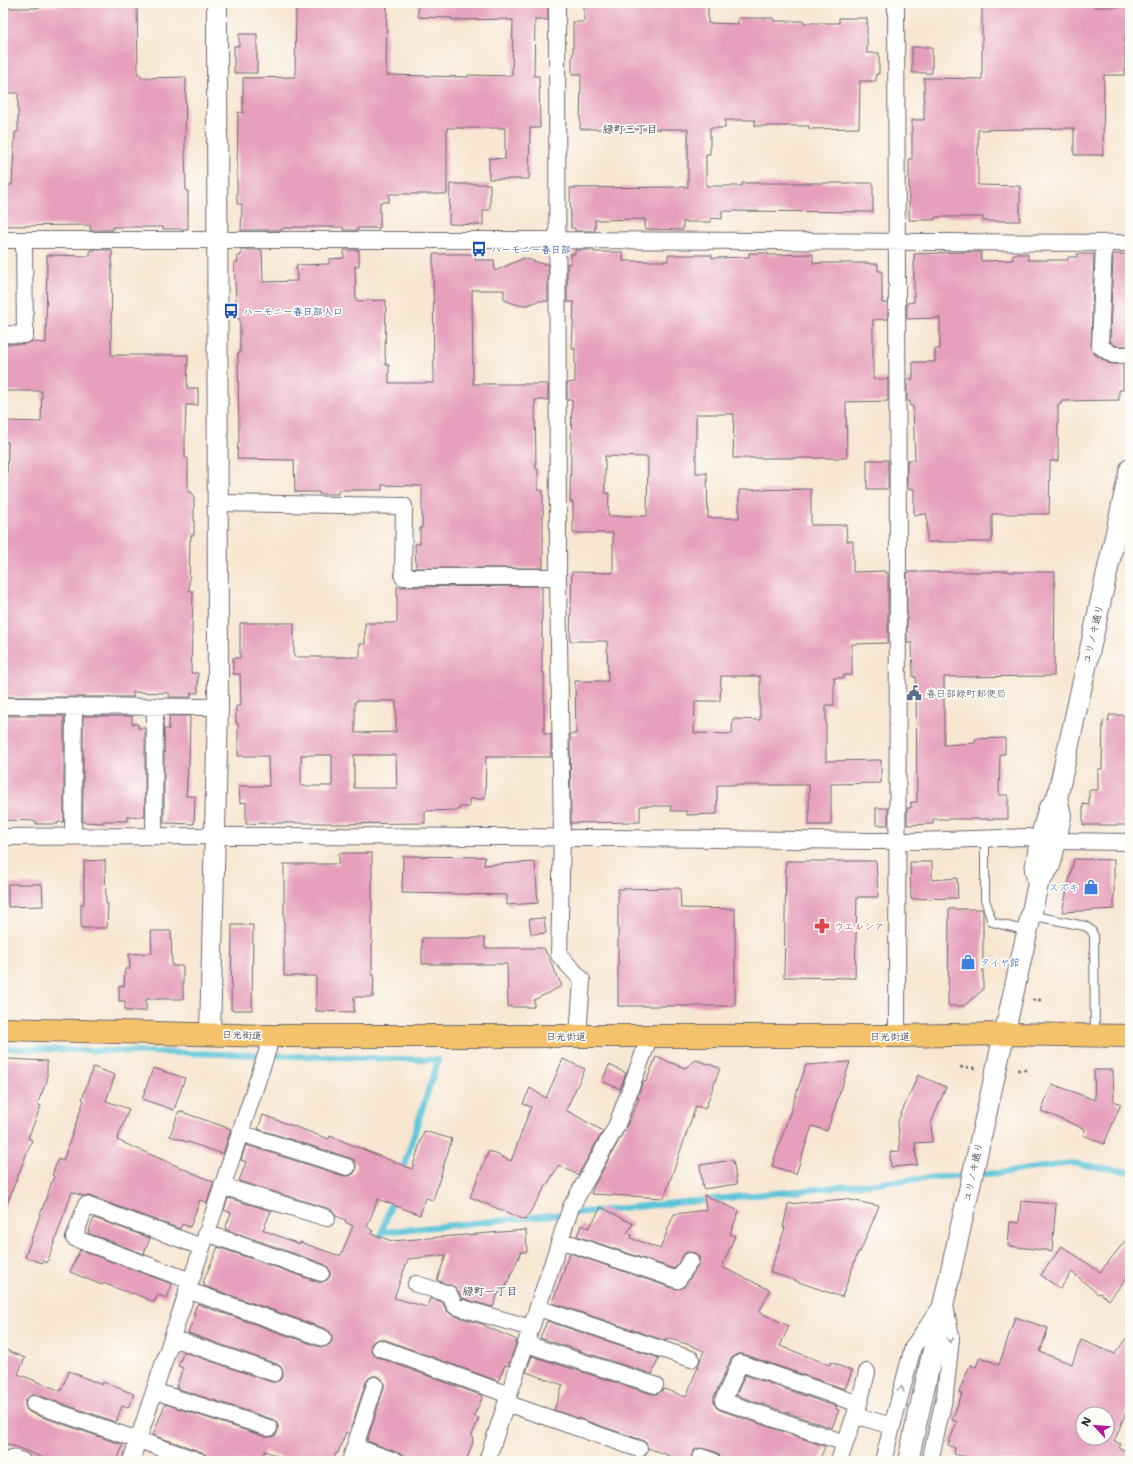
<svg xmlns="http://www.w3.org/2000/svg" width="1133" height="1464" font-family="'Shantell Sans','Klee One',sans-serif">
  <style>
    .lines { fill: none; stroke-linecap: round; stroke-linejoin: round }
    .stream { stroke: #5cc4d9; stroke-width: 6 }
    .building { fill: #e6a0bc; fill-rule: evenodd }
    .service-casing { stroke: #6d6770; stroke-width: 10 }
    .minor-casing { stroke: #6d6770; stroke-width: 18 }
    .tertiary-casing { stroke: #6d6770; stroke-width: 22 }
    .trunk-casing { stroke: #6d6770; stroke-width: 24 }
    .path { stroke: #6d6770; stroke-width: 2.5; stroke-dasharray: 3 3; stroke-linecap: butt }
    .service { stroke: #fff; stroke-width: 8 }
    .minor { stroke: #fff; stroke-width: 16 }
    .tertiary { stroke: #fff; stroke-width: 20 }
    .trunk { stroke: #f3c26a; stroke-width: 22 }
    .oneway { stroke: #9c9ca7 }
    .labels { text-anchor: middle; dominant-baseline: central; stroke-width: 3.5; stroke-linejoin: round; paint-order: stroke }
    .transit-label { font-size: 10px; fill: #164399; stroke: #fdfcf7; text-anchor: start }
    .street-label { font-size: 10px; fill: #22223b; stroke: #fdfcf7 }
    .service-label { font-size: 10px; fill: #4e5e75; stroke: #fdfcf7; text-anchor: start }
    .shop-label { font-size: 10px; fill: #366cbe; stroke: #fdfcf7; text-anchor: end }
    .health-label { font-size: 10px; fill: #be3a42; stroke: #fdfcf7; text-anchor: start }
    .neighbourhood-label { font-size: 11px; fill: #22223b; stroke: #fdfcf7 }
  </style>
  <rect width="100%" height="100%" fill="#fdfcf7"/>
  <filter id="ink" filterUnits="userSpaceOnUse"><feTurbulence type="fractalNoise" baseFrequency=".025" numOctaves="2"/><feDisplacementMap in="SourceGraphic" scale="8" xChannelSelector="R" yChannelSelector="G"/><feConvolveMatrix kernelMatrix="1 2 1 2 8 2 1 2 1" color-interpolation-filters="sRGB"/></filter>
  <filter id="wash" filterUnits="userSpaceOnUse"><feTurbulence type="fractalNoise" baseFrequency=".012" numOctaves="4" result="noise"/><feDisplacementMap in="SourceGraphic" scale="16" xChannelSelector="R" yChannelSelector="G"/><feGaussianBlur stdDeviation="0.9" result="paint"/><feColorMatrix in="noise" values="0 0 0 0 0 0 0 0 0 0 0 0 0 0 0 0 0 1.4 0 .05"/><feComposite in="paint" operator="in"/></filter>
  <g filter="url(#wash)">
    <rect width="100%" height="100%" fill="#f7e6d1"/>
    <g class="lines">
      <path class="stream" d="M3,1048L438,1060L402,1172
        M382,1232L393,1198
        M378,1244L382,1232L938,1177L1000,1173L1071,1163L1130,1172"/>
    </g>
    <g id="blocks">
      <path class="building" d="M73,3H137L138,75H141V78L186,77L185,145L186,191H188V229H163V227H113V230H90V225L3,226V185H12L15,132H18V93H6V64H3V8H34Z
        M296,3H387L386,75L468,77V75L512,76L513,20H507V19L452,20V18L418,17V3H548V20H535L534,76H539L540,128H530L529,179H489V158L505,159V128H447V194H389V202H380V228H358V230H343V227H294V228H283L282,230H241L242,204H237V175L238,112L243,113V78L295,77Z
        M584,3H708V23L738,24V18H773L774,21H804V23H839V18H867V53H879V74H876V81H860L859,128L809,129V126H755V120H725V128H710V154H706V186H742V183H873V212L722,211V219L711,218V222H683V230L645,229V219L595,220V231H575V228H571L570,188L688,187V129H580L581,74H572V56H573V22H584Z
        M982,3H1090V4H1094V7H1129V37H1125V75H1104L1103,155H1074V128L978,130V185L1020,186V221H983V217H935V220H909V159H912V120H924V78L982,79Z
        M239,34H257V73H234V46H239Z
        M912,47H932V73H912Z
        M450,184H490V210H483V225L449,224Z
        M90,250H112L111,355H188L187,388H198V405H186L185,434V458H188V492H192V495H194V535H191V540H190L189,591H193L191,673H198V693H191V697H169V693L133,692V697H3V480H7L8,442H3V421L41,422L42,391H5V365H3V344H25L31,342L46,343L47,255L90,256Z
        M241,250H262L263,282L297,281L296,265L329,264V259L344,258V250H359V266H355L356,301L386,300L385,355L386,365H389V383H434L433,254H475V260H494L495,271L524,258L543,264H548V301H538L528,305H518L504,300V290H472L473,384H548V400H535L536,469H538V490H543V568H416L415,544H420V528H422V486L382,485V490H338V494H319V492H295L294,460L237,459L238,442H239L238,353H240V319H237L234,262H238L237,256H241Z
        M575,250H594V252H623V261H668V255H712V258L749,257V253H768V255L813,254V263H870V264H878V271H882V303H888V319L873,320V379H888V401L846,402L847,458H733L734,414H696V473H707L708,518H739V490L811,489V525H846L847,541H853V572L885,571V573H888V643L852,644V675H844V678H834V705H826V761L881,760V783L831,784V825H809V785H717V814L687,815V811H671V806H640V822L571,823L570,734H576L575,681H608L607,641H570L572,572L613,573V533H573V502H570L572,400H567V383L575,382V349H572L574,302H567V264H571V254H575ZM605,456L648,457L647,516H608L609,493H605ZM721,676H760V720L733,719L732,734L694,733L695,701H720Z
        M965,252H981V261L1013,260V254H1028V260H1068V257H1077V254H1094L1091,346L1094,354L1108,363L1113,364H1123V390H1119V400L1061,401V404H1058V461H1050L1049,514H992V542H927V514L914,515V489H907V460H915L913,406H910V401H907V379H913V362H935V349H940V318L907,319V303L914,302V254Z
        M1113,254H1130V346H1116L1110,341Z
        M867,460H888V489H867Z
        M992,571H1009V572H1055L1054,676L944,677V745L975,743V739L1005,738V754H1000L999,795H1008V819H933V824L907,825V808H911V802H917L916,677H913L912,643H907V572H992Z
        M542,586V672H544V734H551V757H486L485,799H469V807H459V810L425,811V823L331,824V823H267L246,824V802L240,803L239,786H269L268,756H238V723H236V706H241L240,674H233V658H240V623H294V657H360V644H365V623H397V587ZM355,701H396V732L355,733ZM301,755H332V786H301ZM354,755H396L397,788H354Z
        M1109,715H1130L1128,789H1130V825H1083V804L1089,805V790H1098V769H1102L1103,720L1109,721Z
        M3,716H64V822H58V824H36V821L3,820Z
        M83,716H132V724H138V728H145V817L128,816V821H103V823L83,822Z
        M169,716H190L189,766H188L186,796H195L194,824L164,823V729H169Z
        M876,808H888V825H876Z
        M339,853H372V975H374L373,997H354V1012L316,1011V976H284V864H339Z
        M403,856L485,857L484,865L535,862L538,903L507,905V895L402,893Z
        M1074,859L1114,860V909L1062,912Z
        M105,860L106,904H108L107,928H81V904H84V861Z
        M786,861H876L878,897H857L855,978L784,977Z
        M910,862H932V880L957,878L958,898L911,899Z
        M8,884H42L43,906L8,907Z
        M680,888L681,908L735,909V1006H618V889Z
        M949,909H982L983,912V990L964,1006H948Z
        M544,918L546,933L531,934L529,919Z
        M232,925H253L252,1010H231Z
        M151,931H171L172,966H183V999H146V1011H125V1001H119V986H124L125,969H130L129,954L152,953Z
        M422,938H485V948H544L562,986L534,1000V1007H508L507,964H422Z
        M656,1057L685,1068L696,1060L720,1068L705,1109L696,1106L664,1198L591,1194L595,1184L627,1125L639,1098H637L643,1081L646,1082Z
        M8,1059L47,1061V1081L37,1104L41,1106L28,1138L32,1140L4,1211L3,1074Z
        M563,1059L585,1069L566,1110L603,1131L578,1175L559,1165L525,1220L470,1197L489,1151L511,1161L531,1107L523,1104L530,1088L546,1098Z
        M850,1062L827,1131L812,1126L796,1174L772,1166L806,1065Z
        M609,1065L626,1073L620,1089L602,1081Z
        M93,1067L115,1075L106,1101L129,1109L117,1140L214,1182L207,1203L200,1200L190,1227L182,1224L180,1229L89,1196H83L72,1192L47,1263L43,1261L42,1263L25,1257L54,1176L52,1175L58,1159L63,1161L84,1100L82,1099Z
        M153,1068L185,1078L174,1110L142,1099Z
        M1094,1070H1113L1114,1101L1121,1104L1104,1144L1083,1135L1085,1129L1041,1111L1052,1084L1095,1100Z
        M918,1075L946,1087L931,1123L932,1142L915,1143L917,1165L891,1167L890,1152L900,1151L898,1121Z
        M179,1111L231,1129L223,1154L170,1136Z
        M263,1115L329,1139L330,1136L412,1169L424,1131L452,1139L433,1200L426,1198L420,1215L378,1199L367,1227L373,1231L372,1234L392,1241L526,1230L527,1252H521L502,1295L498,1293L493,1307L462,1298L455,1287L437,1280L446,1255L408,1259L394,1298L427,1307L430,1298L442,1302L447,1311L452,1315L485,1325V1326L517,1340L508,1366L505,1365L498,1381L383,1339H379L374,1341L371,1345V1350L373,1354L377,1357L483,1396L474,1416L479,1418L472,1435L473,1442L466,1461H419L367,1441L384,1388V1383L382,1379L378,1376H373L369,1378L366,1382L349,1434L346,1432L338,1453H336L333,1461H289L265,1451L261,1461H208L206,1455L202,1452L153,1435L165,1404L266,1437H271L276,1435L278,1431V1426L276,1421L272,1419L176,1388L183,1368L178,1366L184,1352L271,1382H275L280,1380L283,1376V1372L281,1367L277,1364L188,1333L195,1315L193,1314L197,1304L320,1347H324L329,1345L332,1341V1336L330,1332L326,1329L204,1286L205,1283L203,1282L218,1247L318,1282H322L327,1280L330,1276V1271L328,1267L324,1264L225,1229L231,1213L224,1210L228,1198L271,1211L263,1230L299,1244L300,1242L337,1255H341L353,1226L345,1222L346,1220L336,1216L334,1212L330,1209L239,1181L246,1162L241,1160L246,1145L344,1176H349L353,1174L356,1170V1165L354,1160L350,1158L258,1129Z
        M733,1160L737,1184L703,1189L700,1165Z
        M704,1195L739,1211L730,1234L735,1236L722,1267L770,1290L759,1312L789,1326L780,1346L830,1365L831,1362L852,1371L845,1389L743,1354H738L734,1356L731,1359L714,1397V1403L716,1407L720,1410L824,1446L825,1447L819,1461H721L719,1455L716,1452L700,1448L696,1449L693,1452L690,1461H668L670,1456L648,1448L646,1443L642,1440L554,1410L563,1385L526,1372L532,1356L652,1394H657L664,1389L686,1397L704,1351L690,1345L667,1338L666,1341L553,1303L554,1300H553L565,1268H564L570,1253L675,1289L683,1288L698,1266L699,1261V1257L695,1253L690,1252L685,1253L674,1269L577,1236L581,1225L589,1228L601,1207L633,1224L627,1233L632,1235L631,1238L660,1249L674,1214L706,1210Z
        M846,1199L879,1206L860,1252H858L842,1297L770,1272L785,1228H783L788,1204Z
        M1021,1201L1056,1204L1052,1251L1008,1246L1010,1222L1019,1223Z
        M94,1218L150,1238L144,1254L88,1233Z
        M1130,1235V1274L1109,1300L1100,1293L1098,1294L1072,1272L1060,1289L1041,1275L1062,1246L1100,1272Z
        M80,1250L172,1284L167,1298L158,1295L154,1302L133,1293L132,1294L103,1283L102,1285L70,1272Z
        M1015,1317L1048,1328L1040,1352L1072,1364L1081,1340L1115,1354L1130,1333V1402L1114,1442L1121,1444L1119,1448L1130,1452V1461H981L954,1454L955,1448L948,1445L957,1422L952,1420L962,1394L959,1392L970,1365L976,1367L980,1357L999,1365ZM1083,1414H1107V1438H1083Z
        M547,1321L659,1358L652,1374L540,1338Z
        M3,1349L25,1358L18,1374L61,1391L69,1371L102,1385L103,1382L134,1394L128,1408L122,1406L116,1422L37,1395H33L28,1397L25,1401V1405L27,1410L31,1413L123,1445L117,1461H51L16,1447L3,1443Z
        M745,1375L837,1407L836,1409L839,1410L832,1428L736,1395Z"/>
    </g>
  </g>
  <g filter="url(#ink)">
    <use href="#blocks" fill-opacity="0" stroke="#6d6770" stroke-width="1"/>
    <g class="lines">
      <g class="service-casing">
        <path id="service" d="M985,838V899L992,922L1027,931
          M1030,915L1085,926L1091,930L1094,936L1095,1034"/>
      </g>
      <g class="minor-casing">
        <path id="minor" d="M557,3L558,577L562,836L559,955L582,980L578,1036
          M896,3L898,557L897,1036
          M3,240H557L1130,243
          M1104,243L1100,346L1113,355H1130
          M3,334L25,335L24,240
          M218,503L404,506L403,577H558
          M3,706L218,707
          M154,835L155,706
          M73,836L74,707
          M3,837C293,834 582,837 871,841H917L1028,837L1040,840
          M1056,841L1130,842
          M240,1133L347,1167
          M222,1186L327,1218
          M206,1233L321,1273
          M560,1240L678,1280L690,1261
          M191,1281L74,1238L86,1205L202,1247
          M416,1284L449,1294L455,1306L531,1328
          M187,1290L323,1338
          M538,1308L691,1359
          M172,1338L274,1373
          M526,1344L655,1385
          M380,1348L509,1395
          M154,1391L269,1428
          M506,1403L639,1449
          M34,1404L199,1461
          M859,1404L867,1372
          M845,1443L723,1401L740,1363L859,1404L855,1415
          M355,1447L395,1461
          M12,1458L22,1461
          M131,1461L268,1049L269,1036
          M350,1461L375,1385
          M487,1461L571,1207L616,1127L650,1036
          M699,1461L701,1457L712,1461
          M839,1461L855,1415L891,1426
          M883,1461L913,1347L940,1308
          M930,1461L945,1395L951,1338L945,1305"/>
      </g>
      <g class="tertiary-casing">
        <path id="tertiary" d="M1038,884L1050,866L1056,841L1061,816L1057,798L1130,469
          M210,1034L218,707L217,3
          M908,1461L1038,884L1035,870L1040,840L1048,810L1057,798"/>
      </g>
      <g class="trunk-casing">
        <path id="trunk" d="M3,1029L269,1036H897L1003,1034L1130,1036"/>
      </g>
      <path class="path" d="M1032,1000H1041
        M960,1067L976,1068
        M1017,1070H1026"/>
      <use href="#service" class="service"/>
      <use href="#minor" class="minor"/>
      <use href="#tertiary" class="tertiary"/>
      <use href="#trunk" class="trunk"/>
    </g>
    <defs><path id="oneway-chevron" d="M-2-3.5L2.5 0L-2 3.5" fill="none" stroke-width="1.6" stroke-linecap="round" stroke-linejoin="round"/></defs>
    <g class="oneway">
      <use href="#oneway-chevron" transform="translate(950 1340) rotate(91)"/>
      <use href="#oneway-chevron" transform="translate(901 1389) rotate(-75)"/>
    </g>
  </g>
  <defs>
    <g id="bus-bare" transform="scale(1.2)"><path d="M-5-6H5V4H4V6H2V4H-2V6H-4V4H-5ZM-3.5-4V0h7V-4ZM-3.5 1.2v1.5H-2V1.2ZM2 1.2v1.5H3.5V1.2Z" fill="#1a4fb4" stroke="#fdfcf7" stroke-width="2.5" paint-order="stroke"/></g>
    <g id="civic-bare" transform="scale(1.2)"><path d="M-.6-6.5H3V-4.5H.6V-3L4-1V1h2V6H-6V1h2V-1L-.6-3ZM-1.2 2.5V6h2.4V2.5Z" fill="#5c6f8a" stroke="#fdfcf7" stroke-width="2.5" paint-order="stroke"/></g>
    <g id="shop-bare" transform="scale(1.2)"><path d="M-5-2.5h2.3a2.7 3.5 0 0 1 5.4 0H5L5.5 6h-11ZM-1.5-2.5h3a1.5 2.3 0 0 0-3 0Z" fill="#3f7fe0" stroke="#fdfcf7" stroke-width="2.5" paint-order="stroke"/></g>
    <g id="pharmacy-bare" transform="scale(1.2)"><path d="M-2-6h4v4h4v4h-4v4h-4v-4h-4v-4h4Z" fill="#e0444e" stroke="#fdfcf7" stroke-width="2.5" paint-order="stroke"/></g>
  </defs>
  <g fill-rule="evenodd">
    <use href="#bus-bare" x="479" y="249"/>
    <use href="#bus-bare" x="231" y="311"/>
    <use href="#civic-bare" x="914" y="693"/>
    <use href="#shop-bare" x="1091" y="887"/>
    <use href="#pharmacy-bare" x="822" y="926"/>
    <use href="#shop-bare" x="968" y="962"/>
  </g>
  <g class="labels">
    <g class="transit-label">
      <text x="491" y="249">ハーモニー春日部</text>
      <text x="243" y="311">ハーモニー春日部入口</text>
    </g>
    <g class="street-label">
      <text transform="translate(1093 634) rotate(-77)">ユリノキ通り</text>
      <text transform="translate(242 1035) rotate(2)">日光街道</text>
      <text x="566" y="1036">日光街道</text>
      <text x="890" y="1036">日光街道</text>
      <text transform="translate(973 1172) rotate(-78)">ユリノキ通り</text>
    </g>
    <g class="service-label">
      <text x="926" y="693">春日部緑町郵便局</text>
    </g>
    <g class="shop-label">
      <text x="1079" y="887">スズキ</text>
      <text x="980" y="962" text-anchor="start">タイヤ館</text>
    </g>
    <g class="health-label">
      <text x="834" y="926">ウエルシア</text>
    </g>
    <g class="neighbourhood-label">
      <text x="630" y="129">緑町三丁目</text>
      <text x="490" y="1291">緑町一丁目</text>
    </g>
  </g>
  <rect width="1133" height="1464" fill="none" stroke="#fdfcf7" stroke-width="16"/>
  <g transform="translate(1095 1426) rotate(296)"><circle r="19" fill="#fdfcf7" stroke="#a5a5ac"/>
  <path d="M0-3L7 15L0 10L-7 15Z" fill="#b5179e"/>
  <text y="-6" font-size="11" font-weight="bold" text-anchor="middle" fill="#22223b">N</text>
  </g>
</svg>
